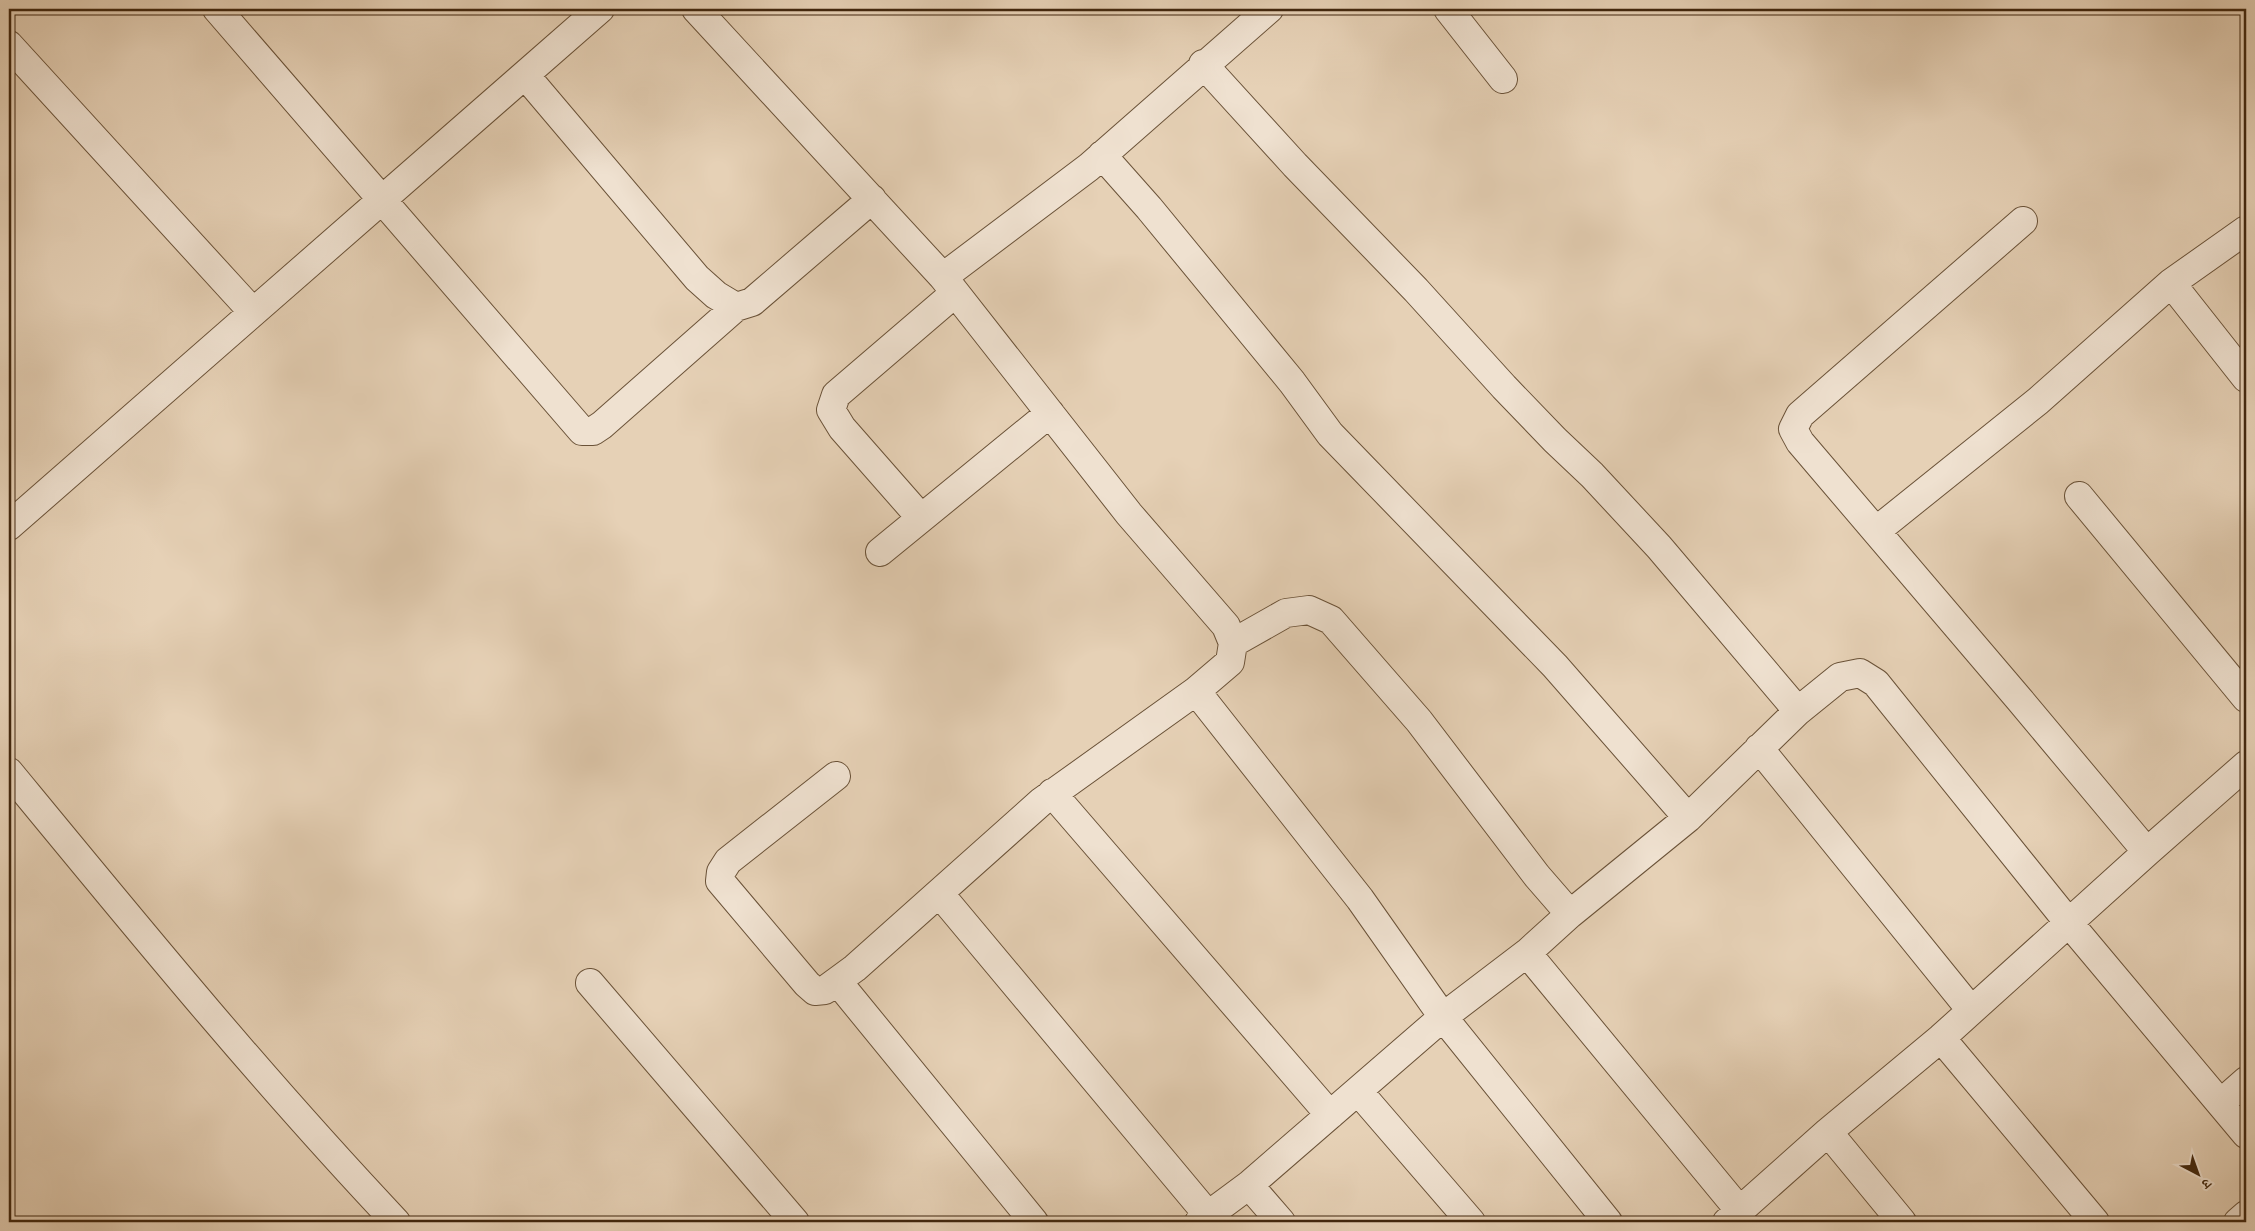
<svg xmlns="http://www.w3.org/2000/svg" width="2255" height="1231" font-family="'Libre Bodoni','Noto Serif Devanagari',serif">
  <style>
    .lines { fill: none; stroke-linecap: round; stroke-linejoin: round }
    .minor-casing { stroke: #6a5238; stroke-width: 30 }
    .minor { stroke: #efe1d0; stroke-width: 28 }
  </style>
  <rect width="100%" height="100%" fill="#e6d1b6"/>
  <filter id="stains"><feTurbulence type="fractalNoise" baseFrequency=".004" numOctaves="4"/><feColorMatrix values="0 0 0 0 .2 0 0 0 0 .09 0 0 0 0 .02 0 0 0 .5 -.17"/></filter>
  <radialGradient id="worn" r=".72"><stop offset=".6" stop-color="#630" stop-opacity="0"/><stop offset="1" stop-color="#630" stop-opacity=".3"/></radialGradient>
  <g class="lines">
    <g class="minor-casing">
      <path id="minor" d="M217,9L582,431H593L602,425L736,307
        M696,9L943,277L1129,514L1226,626L1233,643L1230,662L1196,691L1041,802L855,968L825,990L815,991L807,984L720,881L721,872L728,861L836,776
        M1448,9L1503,79
        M9,45L252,311
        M1203,64L1295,165L1416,290L1504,387L1555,440L1592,475L1659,547L1798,711
        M525,75L697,278L716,295L736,307L752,302L872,199
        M1102,155L1149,208L1292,382L1330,434L1555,666L1688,818
        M2023,221L1800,415L1793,429L1800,442L2019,699L2147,852
        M943,277L1089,167L1269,9
        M2171,283L2246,378
        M2079,496L2246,698
        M921,518L842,428L831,410L836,395L955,293
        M9,526L600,9
        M1876,531L2038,401L2171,283L2246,230
        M880,552L1050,413
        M1233,643L1286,613L1309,610L1331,620L1419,721L1537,876L1570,914
        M1196,691L1360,899L1443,1017L1608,1222
        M1759,748L1971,1010
        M9,772C135,925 260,1078 396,1222
        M1052,793L1330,1115
        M939,893L1208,1215
        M1527,953L1740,1211
        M838,982L1034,1222
        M590,983L795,1222
        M1941,1038L2095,1222
        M1358,1091L1471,1222
        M2221,1103L2246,1081
        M1828,1132L1902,1222
        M1249,1185L1281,1222
        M1199,1222L1249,1185L1443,1017L1527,953L1570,914L1688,818L1798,711L1840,677L1860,673L1876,683L2069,923L2246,1134
        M1727,1222L1828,1132L1941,1038L2147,852L2246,765
        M2238,1222L2246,1215"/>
    </g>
    <use href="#minor" class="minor"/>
  </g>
  <rect width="2255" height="1231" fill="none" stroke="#e6d1b6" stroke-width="30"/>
  <rect x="10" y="10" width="2235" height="1211" fill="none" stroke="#41270e" stroke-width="2.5"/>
  <rect x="15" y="15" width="2225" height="1201" fill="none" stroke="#41270e"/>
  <g transform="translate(2198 1174) rotate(139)" stroke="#efe1d0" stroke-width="4" paint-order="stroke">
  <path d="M0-4L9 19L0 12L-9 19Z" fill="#41270e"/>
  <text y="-8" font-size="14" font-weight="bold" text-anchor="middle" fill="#41270e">उ</text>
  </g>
  <rect width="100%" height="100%" filter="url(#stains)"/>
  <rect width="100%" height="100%" fill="url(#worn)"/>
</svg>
